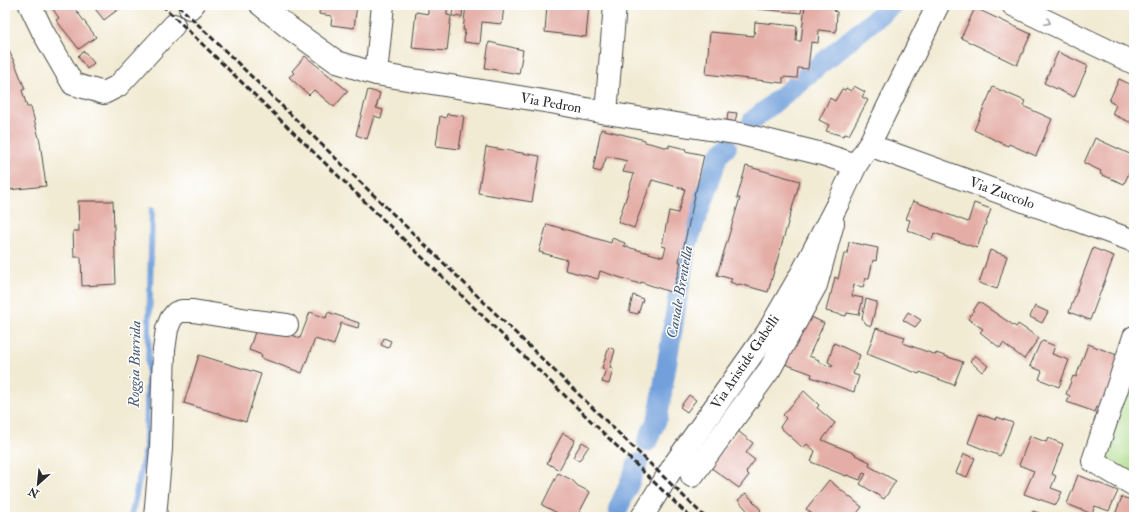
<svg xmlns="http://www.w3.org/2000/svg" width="1139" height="522" font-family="'IM FELL Double Pica',serif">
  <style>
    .green { fill: #aad987; stroke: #6a8259 }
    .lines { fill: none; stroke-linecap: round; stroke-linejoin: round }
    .stream { stroke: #72a0db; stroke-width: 6 }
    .canal { stroke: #72a0db; stroke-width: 20 }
    .building { fill: #e4ada5 }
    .minor-casing { stroke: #494844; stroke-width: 24 }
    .major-casing { stroke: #494844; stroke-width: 24 }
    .minor { stroke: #fff; stroke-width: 22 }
    .major { stroke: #fff; stroke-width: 22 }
    .rail { stroke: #2b2b2b; stroke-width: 3; stroke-dasharray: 6 3; stroke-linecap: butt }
    .oneway { stroke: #a0a0a0 }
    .labels { text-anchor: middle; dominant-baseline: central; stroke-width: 3; stroke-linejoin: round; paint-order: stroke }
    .street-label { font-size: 14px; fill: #2b2b2b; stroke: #fff }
    .water-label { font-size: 15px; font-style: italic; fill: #475a71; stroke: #fff }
  </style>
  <rect width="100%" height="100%" fill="#fff"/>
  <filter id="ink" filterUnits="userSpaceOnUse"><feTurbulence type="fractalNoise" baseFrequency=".025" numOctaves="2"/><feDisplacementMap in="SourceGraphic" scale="8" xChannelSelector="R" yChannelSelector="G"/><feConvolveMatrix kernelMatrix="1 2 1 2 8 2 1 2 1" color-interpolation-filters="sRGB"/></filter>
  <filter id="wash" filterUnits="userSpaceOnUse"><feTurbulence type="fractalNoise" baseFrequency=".012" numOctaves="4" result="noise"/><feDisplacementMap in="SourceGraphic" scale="16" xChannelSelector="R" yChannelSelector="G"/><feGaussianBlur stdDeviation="0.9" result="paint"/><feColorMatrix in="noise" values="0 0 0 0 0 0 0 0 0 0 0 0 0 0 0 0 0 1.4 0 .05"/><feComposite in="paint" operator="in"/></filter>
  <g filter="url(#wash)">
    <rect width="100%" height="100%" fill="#f2ebd4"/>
    <path class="green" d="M1134,359V476L1100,458Z"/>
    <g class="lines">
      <path class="stream" d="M131,517L146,448L152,210"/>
      <path class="canal" d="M752,121L892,5
        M647,442L658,417L686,248L719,155L727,147
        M618,509L638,463"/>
    </g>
    <g id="blocks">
      <path class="building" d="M50,5H72L96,37L79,49L56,20L59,18Z
        M92,5H124L104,20Z
        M320,5H357L354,28L331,25L332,16L319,14Z
        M453,5H463L462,17L452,16Z
        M466,5H504L502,24L482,22L480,44L464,42L465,30H463Z
        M547,5H589L586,37L545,32Z
        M757,5H802L801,13L757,9Z
        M805,5H835L834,11L837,12L836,32L819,30L818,43L811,42L808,69L798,68L797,78L783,77V83L706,74L710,32L754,36L755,22L797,26L796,41H801Z
        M428,6L447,9V15L451,16L447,51L412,48L416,12L428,14Z
        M975,8L1031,34L1017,65L961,38Z
        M5,42L16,66L25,89L22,90L27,107H31L40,142L46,186L8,190L5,169Z
        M489,42L523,50L519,74L485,68Z
        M84,51L94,63L87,69L78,56Z
        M1058,52L1088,66L1074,97L1044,83Z
        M305,56L348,91L334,107L314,90L309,95L289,77L294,73L292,71Z
        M1119,79L1134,86V124L1112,114L1116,105L1109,101Z
        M854,86L865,92L862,97L868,100L849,135L845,134L843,136L826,131L829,125L819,120L830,98L835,101L842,89L845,90L846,88L851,91Z
        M993,87L1025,101L1023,106L1052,119L1036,156L1009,144L1008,146L974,130Z
        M368,90L380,93L376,108L383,110L381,118L374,116L367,139L356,135Z
        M728,112L737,113L735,122L727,120Z
        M447,114L464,116L459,149L436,146L440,116L446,118Z
        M601,129L645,140V142L669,148V145L686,149L685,151L704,155L696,191H695L694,195L695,196L683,250H681L679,262H681L673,293L641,282L640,284L600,271L598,279L565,270L567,260L539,252L547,224L611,243L612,238L625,243L624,246L663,257L666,247L662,246L669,211L678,213L685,189L652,180L634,228L618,222L634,174L623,172L627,161L607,156L601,172L593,170Z
        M1095,138L1134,156V162L1124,184L1100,174L1101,171L1084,163Z
        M486,147L540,156L532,202L478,193Z
        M746,166L800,181L768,292L739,284L738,285L730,282L732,279L717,275L740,198H737Z
        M78,201H113L116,284L82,286L81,257H74L73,231H79Z
        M913,201L968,222L974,203L991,209L977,248L934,233L932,240L907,230L910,220L906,219Z
        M849,242L878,248L876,261L873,260L869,278H866L863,287L854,285L852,296L863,298L859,315L847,313L846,316L826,311L830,294H831L835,277L838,279L844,254H847Z
        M1093,248L1114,256L1090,320L1069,312Z
        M990,250L1007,256L997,289L979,283Z
        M633,295L643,299L638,314L629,312Z
        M866,299L877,302L871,326L866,324L862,318Z
        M979,302L1016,327L1018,324L1039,338L1024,359L1003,343L1000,348L980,332L983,329L968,319Z
        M1035,306L1048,312L1042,323L1030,317Z
        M310,312L326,318L328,312L359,323L358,328L341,323L334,345L315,339L302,373L261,358L262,355L249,350L258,323L300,338Z
        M908,312L921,320L915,327L903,320Z
        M805,314L824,323L809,356L819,360L818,362L832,367L833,365L828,362L834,343L860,355L853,374L859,376L854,392L811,377L812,374L782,363Z
        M876,328L905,337L903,343L936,355V353L963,362L954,385L920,372L919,374L867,354Z
        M384,338L391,341L388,348L381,345Z
        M1043,341L1055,346L1052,354L1069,360L1059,387L1039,379L1042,371L1030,366L1040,343Z
        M1088,344L1122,357L1102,408L1097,407L1095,412L1067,402L1070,396L1066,394L1073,376L1076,377Z
        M609,347L615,350L610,368L613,369L609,384L602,382L606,369L602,368Z
        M199,355L261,374L246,422L184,403Z
        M975,355L988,366L982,372L970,361Z
        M804,391L819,405L817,408L835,423L822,440L856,454L855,455L870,462L869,466L896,481L884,499L860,484L866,474L863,473L860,480L847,475L846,476L811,462L815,451L807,444L803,448L780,427L786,418L783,415Z
        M689,395L696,400L687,412L680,407Z
        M979,414L996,420L997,417L1013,423L1000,456L968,443Z
        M738,431L753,443L746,453L755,460L746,472L749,475L739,488L710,467Z
        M563,433L575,440L559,470L547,463Z
        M1030,436L1046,442L1048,438L1063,444L1052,474L1056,476L1051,488L1062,492L1056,505L1024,494L1034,471L1019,465Z
        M582,442L589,446L579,461L573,457Z
        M964,454L975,458L967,477L956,473Z
        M558,473L572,480L578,486L590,492L577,517H565L542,505Z
        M1078,475L1118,491L1109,511L1095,506L1092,514L1067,504Z
        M829,480L862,507L854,517H816L806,509Z
        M746,493L761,510L753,517L738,500Z
        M1122,497L1134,501V517H1114Z
        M1033,511L1042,514L1040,517H1030Z"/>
    </g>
  </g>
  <g filter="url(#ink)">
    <use href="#blocks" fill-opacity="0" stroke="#494844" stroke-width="1"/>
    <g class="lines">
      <g class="minor-casing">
        <path id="minor" d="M30,5L43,32L73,84L104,93L118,86L174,25
          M261,5L288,27L337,62L376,74L556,103L606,113L741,134L822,154L856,165
          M1013,5L1134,63
          M190,8L193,5
          M376,74L383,5
          M606,113L615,5
          M869,145L1134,241
          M1134,337L1093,461L1134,485
          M692,476L770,369L816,285L833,223
          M155,517L161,449L164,350L167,329L171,319L176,313L182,311H193L255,321L287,325"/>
      </g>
      <g class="major-casing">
        <path id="major" d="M642,517L676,462L767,333L803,271L839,201L856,165L869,145L938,5"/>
      </g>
      <use href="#minor" class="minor"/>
      <use href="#major" class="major"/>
      <path class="rail" d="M162,5L690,517
        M178,5L705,517"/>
    </g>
    <defs><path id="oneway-chevron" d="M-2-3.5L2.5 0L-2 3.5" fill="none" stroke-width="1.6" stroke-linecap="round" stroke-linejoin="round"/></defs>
    <use class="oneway" href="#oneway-chevron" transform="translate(1048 22) rotate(26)"/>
  </g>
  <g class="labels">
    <g class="street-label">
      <text transform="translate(551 103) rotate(10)">Via Pedron</text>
      <text transform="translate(1002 193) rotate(20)">Via Zuccolo</text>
      <text transform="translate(745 362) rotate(-56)">Via Aristide Gabelli</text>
    </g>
    <g class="water-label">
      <text transform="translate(680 292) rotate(-80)">Canale Brentella</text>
      <text transform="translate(135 364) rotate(-89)">Roggia Burrida</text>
    </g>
  </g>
  <rect width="1139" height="522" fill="none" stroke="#fff" stroke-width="20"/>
  <g transform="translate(38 484) rotate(207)" stroke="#ffffff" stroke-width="3" paint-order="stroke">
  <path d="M0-3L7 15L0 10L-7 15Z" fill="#2b2b2b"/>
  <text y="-6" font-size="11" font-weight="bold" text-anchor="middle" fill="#2b2b2b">N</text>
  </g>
</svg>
